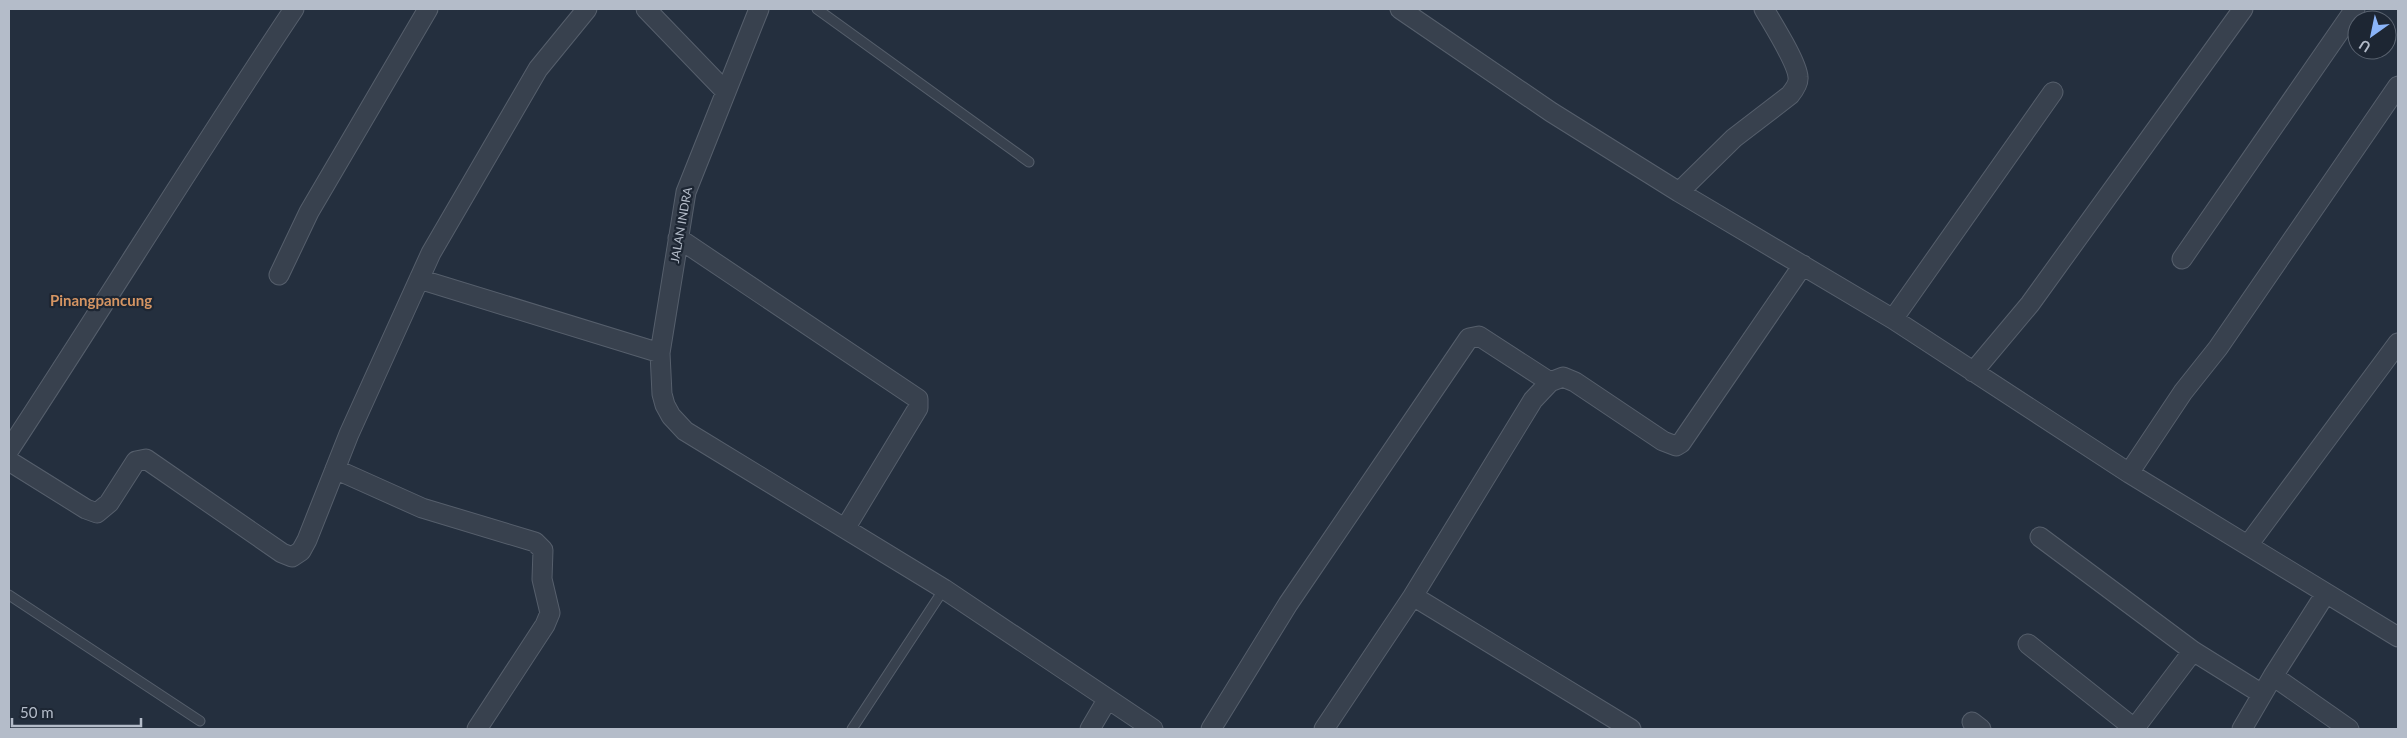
<svg xmlns="http://www.w3.org/2000/svg" width="2407" height="738" font-family="Lato,sans-serif">
  <style>
    .lines { fill: none; stroke-linecap: round; stroke-linejoin: round }
    .service-casing { stroke: #565f6c; stroke-width: 11 }
    .minor-casing { stroke: #565f6c; stroke-width: 21 }
    .service { stroke: #38414e; stroke-width: 9 }
    .minor { stroke: #38414e; stroke-width: 19 }
    .labels { text-anchor: middle; dominant-baseline: central; stroke-width: 4.5; stroke-linejoin: round; paint-order: stroke }
    .street-label { font-size: 12px; fill: #b4bcc9; stroke: #1d2633 }
    .quarter-label { font-size: 15px; font-weight: bold; fill: #d59563; stroke: #1d2633 }
  </style>
  <rect width="100%" height="100%" fill="#242f3e"/>
  <g class="lines">
    <g class="service-casing">
      <path id="service" d="M817,9L1029,162
        M9,595L200,721
        M852,729L944,589"/>
    </g>
    <g class="minor-casing">
      <path id="minor" d="M646,9L726,92
        M759,9L686,192L660,353L662,394L665,405L671,416L685,431L944,589L1153,729
        M1400,9L1551,112L1679,192L1893,319L2129,473L2398,637
        M1679,192L1734,138L1790,95C1794,90 1799,83 1798,77C1797,62 1772,23 1764,9
        M678,238L918,399V408L846,527
        M2182,259L2355,9
        M279,275L309,212L428,9
        M419,279L660,353
        M1893,319L2053,92
        M1973,372L2030,304L2243,9
        M9,450C105,304 197,154 294,9
        M9,461L86,509L97,513L109,503L136,461L146,459L282,553L292,557L301,551L307,540L349,434L431,253L538,69L587,9
        M335,469L422,508L535,542L543,550L542,579L550,613L545,625L477,729
        M2129,473L2183,392L2218,348L2398,86
        M2040,537L2193,651L2262,694
        M2248,545L2398,343
        M1413,596L1631,729
        M2028,644L2135,729
        M2273,676L2349,729
        M1972,722L1981,729
        M1090,729L1107,700
        M1211,729L1288,604L1469,338L1479,336L1550,382
        M1324,729L1413,596L1533,400L1550,382L1563,377L1575,382L1663,441L1676,446L1681,443L1803,265
        M2134,729L2193,651
        M2242,729L2273,676L2326,593"/>
    </g>
    <use href="#service" class="service"/>
    <use href="#minor" class="minor"/>
  </g>
  <g class="labels">
    <g class="street-label">
      <text transform="translate(681 225) rotate(-80)">JALAN INDRA</text>
    </g>
    <g class="quarter-label">
      <text x="101" y="300">Pinangpancung</text>
    </g>
  </g>
  <rect width="2407" height="738" fill="none" stroke="#b4bcc9" stroke-width="20"/>
  <g transform="translate(2372 35) rotate(213)"><circle r="24" fill="#1d2633" stroke="#59626f"/>
  <path d="M0-4L9 19L0 12L-9 19Z" fill="#8ab4f8"/>
  <text y="-8" font-size="14" font-weight="bold" text-anchor="middle" fill="#b4bcc9">U</text>
  </g>
  <path d="M12 718v8h129v-8" fill="none" stroke="#b4bcc9" stroke-width="2.5"/>
  <text x="20" y="718" font-size="15" fill="#b4bcc9" stroke="#1d2633" stroke-width="4" paint-order="stroke">50 m</text>
</svg>
